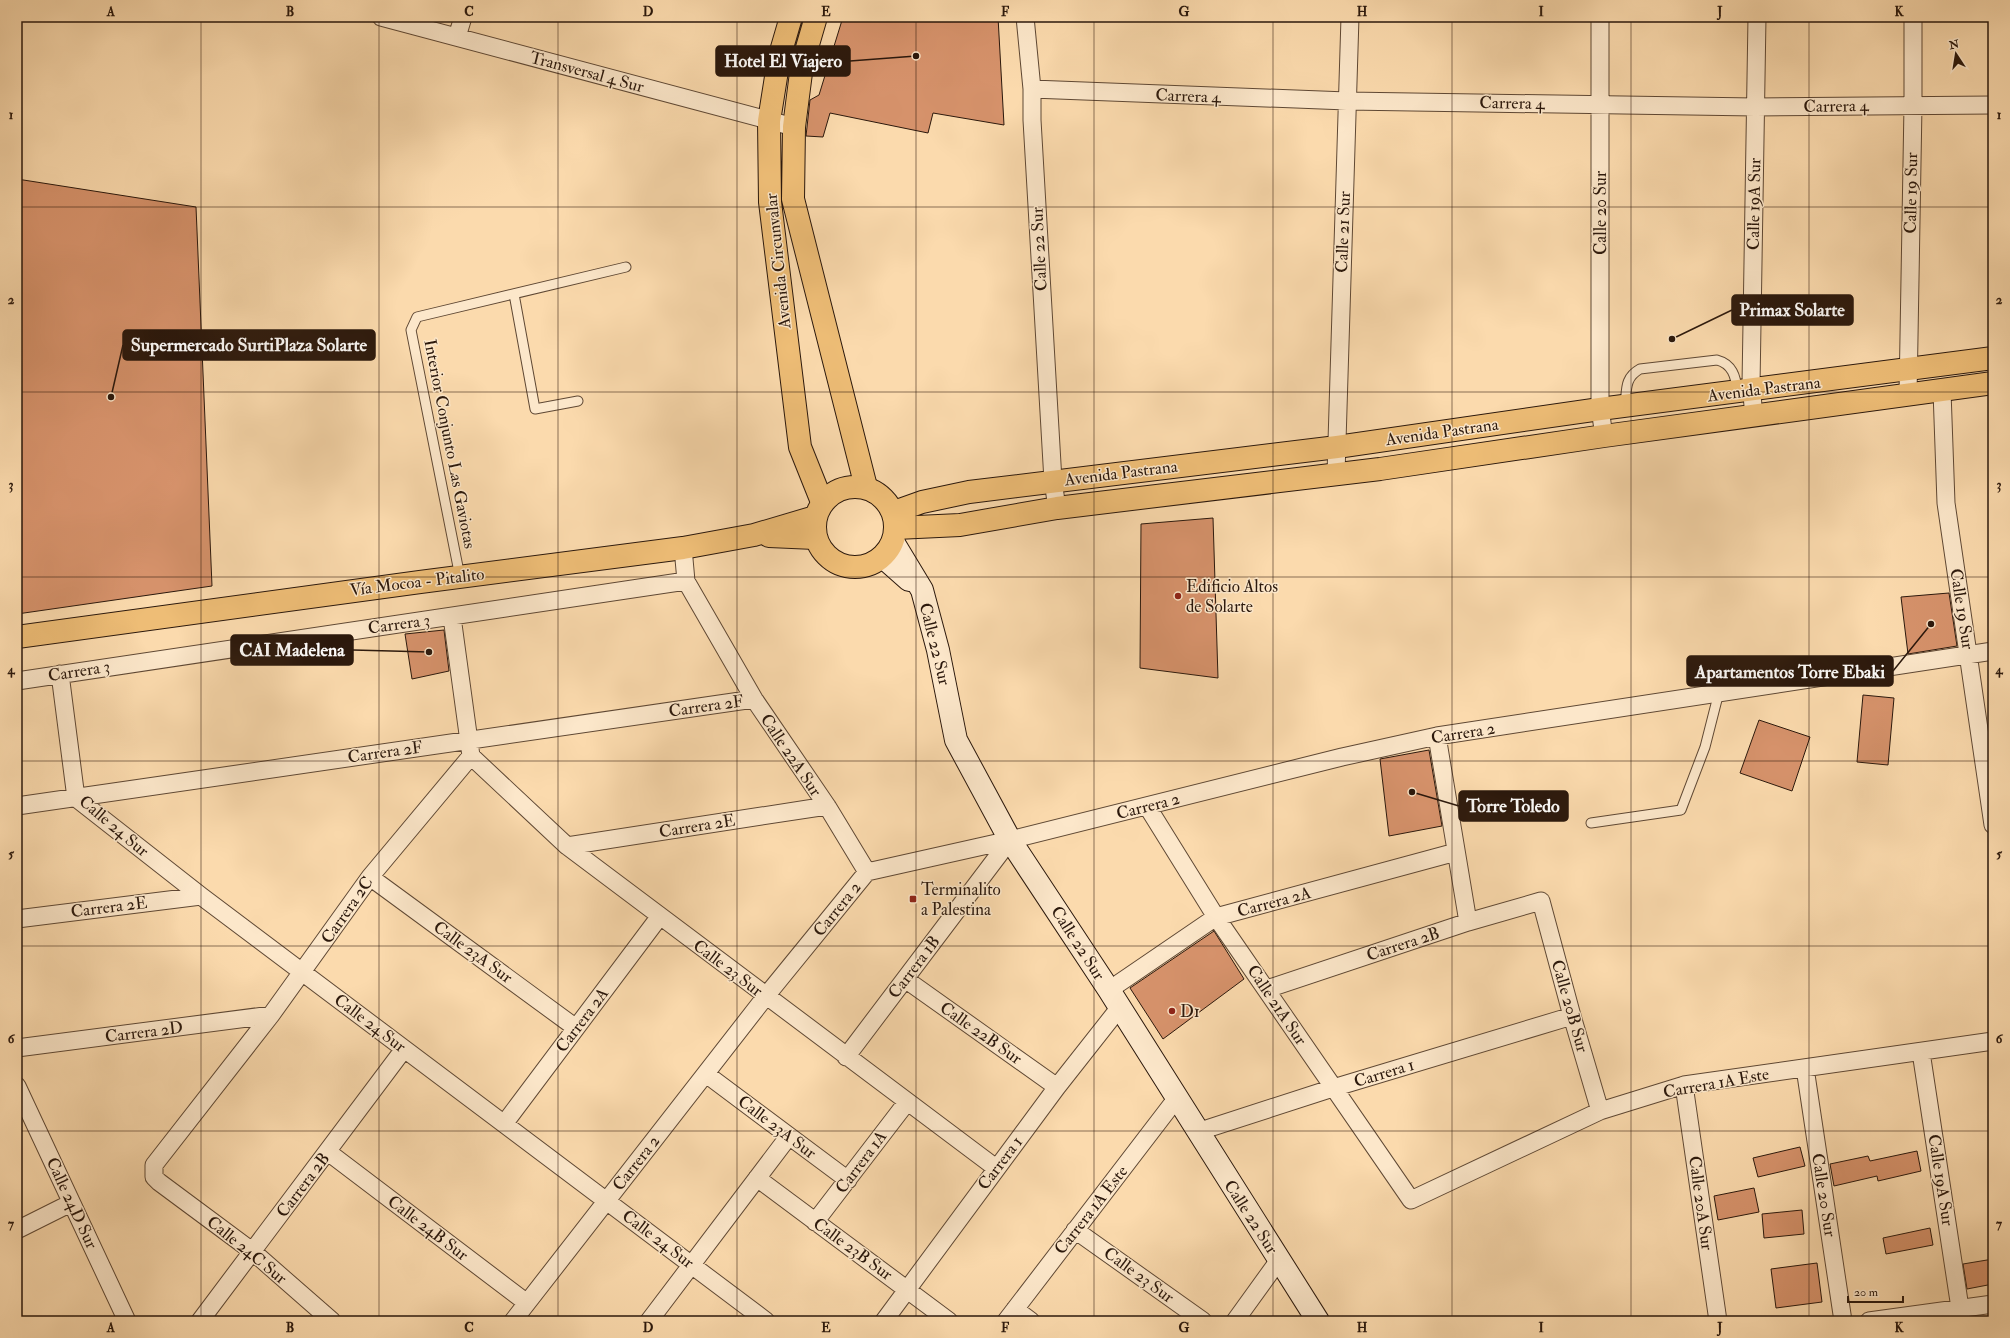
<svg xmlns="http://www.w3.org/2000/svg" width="2010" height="1338" font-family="'IM FELL Double Pica',serif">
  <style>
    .building { fill: #d6926b; stroke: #2b180c }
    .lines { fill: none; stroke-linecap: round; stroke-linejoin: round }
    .lane-casing { stroke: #5f4834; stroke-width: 11 }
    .street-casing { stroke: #5f4834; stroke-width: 19 }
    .secondary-casing { stroke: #2b180c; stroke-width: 24 }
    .primary-casing { stroke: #2b180c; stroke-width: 24 }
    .highway-casing { stroke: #2b180c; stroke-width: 24 }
    .lane { stroke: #fce7ca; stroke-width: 9 }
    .street { stroke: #fce7ca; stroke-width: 17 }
    .secondary { stroke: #fce7ca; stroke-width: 22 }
    .primary { stroke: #eebd76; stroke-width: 22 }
    .highway { stroke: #eebd76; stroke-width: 22 }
    .grid { fill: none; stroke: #2b180c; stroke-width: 1; stroke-opacity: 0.55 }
    .poi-dot { fill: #8f2418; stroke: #fce7ca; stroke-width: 1.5 }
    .labels { text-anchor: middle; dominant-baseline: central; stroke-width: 3; stroke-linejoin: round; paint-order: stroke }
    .street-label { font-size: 17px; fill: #2b180c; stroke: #fce7ca }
    .poi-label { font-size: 17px; fill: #2b180c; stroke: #fce7ca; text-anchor: start }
    .leader { fill: none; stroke: #2b180c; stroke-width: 1.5 }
    .callout-dot { fill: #2b180c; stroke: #fce7ca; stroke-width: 1.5 }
    .callout { fill: #2b180c; stroke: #2b180c; stroke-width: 1.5 }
    .callout-label { font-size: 18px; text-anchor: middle; font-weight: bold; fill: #fff }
    .neatline { fill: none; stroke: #2b180c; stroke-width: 1.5 }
    .grid-label { font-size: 13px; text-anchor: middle; font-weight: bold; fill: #2b180c }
  </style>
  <rect width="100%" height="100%" fill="#fbdaad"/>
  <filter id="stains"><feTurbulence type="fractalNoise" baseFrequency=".005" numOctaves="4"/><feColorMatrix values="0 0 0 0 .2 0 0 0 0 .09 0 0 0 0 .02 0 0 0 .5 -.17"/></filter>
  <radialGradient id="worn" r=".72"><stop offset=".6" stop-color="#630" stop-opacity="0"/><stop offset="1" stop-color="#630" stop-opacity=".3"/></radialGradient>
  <path class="building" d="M843,17H998L1004,125L933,113L928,133L830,113L823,137L806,136L810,100L819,95Z
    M17,179L196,207L212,586L17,614Z
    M1213,518L1218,678L1140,668L1141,524Z
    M1949,593L1957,646L1908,654L1901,597Z
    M444,630L449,671L412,679L405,634Z
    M1863,695L1894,698L1888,765L1857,762Z
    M1759,720L1810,737L1792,791L1740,773Z
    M1429,750L1442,826L1389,836L1380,759Z
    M1214,931L1244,979L1163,1039L1130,988Z
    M1800,1147L1805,1166L1758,1177L1753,1158Z
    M1917,1151L1921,1171L1878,1181L1877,1176L1834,1186L1830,1164L1868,1156L1870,1161Z
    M1754,1188L1759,1212L1718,1220L1714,1196Z
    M1802,1210L1804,1234L1764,1238L1762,1214Z
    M1930,1228L1933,1245L1886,1254L1883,1238Z
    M1993,1259V1284L1967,1289L1963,1264Z
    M1817,1263L1822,1302L1776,1308L1771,1269Z"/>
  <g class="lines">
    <g class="lane-casing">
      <path id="lane" d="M514,294L535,409L578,401
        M1625,406C1627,390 1624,378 1640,369L1717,360C1732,364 1736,376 1737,391
        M460,577L411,330L417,317L626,267
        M1591,823L1681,810L1705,747L1719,692"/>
    </g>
    <g class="street-casing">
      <path id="street" d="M381,17L794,127
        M1025,17L1032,89V120L1053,481L1057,508
        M1600,17V409L1604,436
        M457,37L463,17
        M1032,89L1347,101L1755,107L1993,105
        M1942,391L1946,503L1993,825
        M1908,395L1913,105V17
        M1754,416L1751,385L1757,17
        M1336,474L1350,17
        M683,548L686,581L754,699L827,806L867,872
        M60,674L76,798L201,896L766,1321
        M17,681L686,581
        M1437,736L1468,922
        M471,756L567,846L996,1168
        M17,806L754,699
        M1147,806L1216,917L1411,1200L1600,1111L1684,1085L1993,1041
        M567,846L827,806
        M370,877L576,1028
        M17,919L201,896
        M905,979L1057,1087
        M1267,989L1468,922L1541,901L1572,1016L1600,1111
        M1109,990L1216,917L1456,852
        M17,1048L271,1015
        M1921,1052L1960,1308
        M846,1057L1010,840
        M1805,1068L1843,1321
        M706,1074L848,1180
        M1684,1085L1718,1321
        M17,1086L127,1321
        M504,1124L660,916
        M1197,1132L1333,1088L1572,1016
        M328,1152L527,1303
        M757,1178L949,1321
        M815,1222L907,1102
        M17,1230L71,1203
        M1075,1230L1203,1321
        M1015,1309L1031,1321
        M200,1321L404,1049
        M332,1321L252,1251L159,1182L154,1177V1165L271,1015L370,877L471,756L452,617
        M513,1321L766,996L867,872L1010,840L1342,757L1437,736L1993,651
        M649,1321L789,1136
        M884,1321L1057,1087L1120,1007
        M1006,1321L1176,1099
        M1235,1321L1279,1260
        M1869,1321L1993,1304"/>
    </g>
    <g class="secondary-casing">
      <path id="secondary" d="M893,542L922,590L938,650L956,740L1010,840L1109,990L1318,1321
        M883,557L909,580"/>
    </g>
    <g class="primary-casing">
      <path id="primary" d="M815 527a40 40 0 1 1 80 0a40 40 0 1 1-80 0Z
        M894,512L922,502L969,492L1337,447L1600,409L1993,358
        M896,528L960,525L1057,508L1380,469L1604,436L1993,383"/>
    </g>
    <g class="highway-casing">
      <path id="highway" d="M791,17L779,58L769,121L770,202L800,447L822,502
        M816,17L802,65L794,127L793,199L866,487
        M769,536L815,538
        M17,637L420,582L683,548L754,535L815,517"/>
    </g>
    <use href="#lane" class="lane"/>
    <use href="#street" class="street"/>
    <use href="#secondary" class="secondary"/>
    <use href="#primary" class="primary"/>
    <use href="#highway" class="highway"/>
  </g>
  <path class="grid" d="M201,17V1321M379,17V1321M558,17V1321M737,17V1321M916,17V1321M1094,17V1321M1273,17V1321M1452,17V1321M1631,17V1321M1809,17V1321M17,207H1993M17,392H1993M17,577H1993M17,761H1993M17,946H1993M17,1131H1993"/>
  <g class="poi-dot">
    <circle cx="1178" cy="596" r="4"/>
    <rect x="909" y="895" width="8" height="8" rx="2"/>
    <circle cx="1172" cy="1011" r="4"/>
  </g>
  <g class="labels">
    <g class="street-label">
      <text transform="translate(587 72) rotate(15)">Transversal 4 Sur</text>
      <text transform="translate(1188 96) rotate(2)">Carrera 4</text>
      <text transform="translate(1512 103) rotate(1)">Carrera 4</text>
      <text transform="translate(1836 106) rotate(-1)">Carrera 4</text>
      <text transform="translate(1911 193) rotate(-89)">Calle 19 Sur</text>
      <text transform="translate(1754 204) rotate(-89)">Calle 19A Sur</text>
      <text transform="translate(1600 213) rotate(-90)">Calle 20 Sur</text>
      <text transform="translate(1343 232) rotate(-88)">Calle 21 Sur</text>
      <text transform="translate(1039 249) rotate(-93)">Calle 22 Sur</text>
      <text transform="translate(778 261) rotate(-96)">Avenida Circunvalar</text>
      <text transform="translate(1764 389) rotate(-7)">Avenida Pastrana</text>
      <text transform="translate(1442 432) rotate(-8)">Avenida Pastrana</text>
      <text transform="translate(450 444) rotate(79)">Interior Conjunto Las Gaviotas</text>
      <text transform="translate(1121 473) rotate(-7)">Avenida Pastrana</text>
      <text transform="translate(417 582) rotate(-7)">Vía Mocoa - Pitalito</text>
      <text transform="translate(1962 609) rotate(81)">Calle 19 Sur</text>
      <text transform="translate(399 624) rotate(-8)">Carrera 3</text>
      <text transform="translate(935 644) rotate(76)">Calle 22 Sur</text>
      <text transform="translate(79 671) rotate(-9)">Carrera 3</text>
      <text transform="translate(706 706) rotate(-8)">Carrera 2F</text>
      <text transform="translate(1463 733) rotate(-9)">Carrera 2</text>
      <text transform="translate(385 752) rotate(-8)">Carrera 2F</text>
      <text transform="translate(791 755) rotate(56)">Calle 22A Sur</text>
      <text transform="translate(1148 806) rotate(-14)">Carrera 2</text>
      <text transform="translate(114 826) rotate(40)">Calle 24 Sur</text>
      <text transform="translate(697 826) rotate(-9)">Carrera 2E</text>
      <text transform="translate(1274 902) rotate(-15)">Carrera 2A</text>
      <text transform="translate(109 907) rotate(-7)">Carrera 2E</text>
      <text transform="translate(837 909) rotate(-51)">Carrera 2</text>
      <text transform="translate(347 910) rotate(-55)">Carrera 2C</text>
      <text transform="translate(1078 943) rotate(57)">Calle 22 Sur</text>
      <text transform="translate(1403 944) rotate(-18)">Carrera 2B</text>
      <text transform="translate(473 952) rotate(36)">Calle 23A Sur</text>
      <text transform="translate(914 967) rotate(-53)">Carrera 1B</text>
      <text transform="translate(728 968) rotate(37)">Calle 23 Sur</text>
      <text transform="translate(1277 1005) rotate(56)">Calle 21A Sur</text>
      <text transform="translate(1570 1006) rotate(74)">Calle 20B Sur</text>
      <text transform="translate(582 1020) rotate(-53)">Carrera 2A</text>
      <text transform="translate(370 1023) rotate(37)">Calle 24 Sur</text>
      <text transform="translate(144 1032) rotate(-7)">Carrera 2D</text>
      <text transform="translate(981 1033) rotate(35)">Calle 22B Sur</text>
      <text transform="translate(1384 1073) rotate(-17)">Carrera 1</text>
      <text transform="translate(1716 1083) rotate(-10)">Carrera 1A Este</text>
      <text transform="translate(777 1127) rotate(37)">Calle 23A Sur</text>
      <text transform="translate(861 1162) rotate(-53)">Carrera 1A</text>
      <text transform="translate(636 1163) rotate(-52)">Carrera 2</text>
      <text transform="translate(1000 1163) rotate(-53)">Carrera 1</text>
      <text transform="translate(1941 1180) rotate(81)">Calle 19A Sur</text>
      <text transform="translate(303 1185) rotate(-53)">Carrera 2B</text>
      <text transform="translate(1824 1195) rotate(81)">Calle 20 Sur</text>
      <text transform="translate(72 1203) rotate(65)">Calle 24D Sur</text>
      <text transform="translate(1701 1203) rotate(82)">Calle 20A Sur</text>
      <text transform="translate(1091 1210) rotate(-52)">Carrera 1A Este</text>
      <text transform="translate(1251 1217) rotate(57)">Calle 22 Sur</text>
      <text transform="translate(428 1228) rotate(37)">Calle 24B Sur</text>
      <text transform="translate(658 1239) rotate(37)">Calle 24 Sur</text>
      <text transform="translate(853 1249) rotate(36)">Calle 23B Sur</text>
      <text transform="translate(247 1250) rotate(39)">Calle 24C Sur</text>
      <text transform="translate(1139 1275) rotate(36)">Calle 23 Sur</text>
    </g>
    <g class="poi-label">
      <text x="1186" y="586">Edificio Altos<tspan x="1186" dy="20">de Solarte</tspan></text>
      <text x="921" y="889">Terminalito<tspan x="921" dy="20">a Palestina</tspan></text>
      <text x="1180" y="1011">D1</text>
    </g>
  </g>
  <path class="leader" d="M916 56L850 61M1672 339L1732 310M111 397L123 345M429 652L353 650M1931 624L1893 671M1412 792L1459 806"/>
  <g class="callout-dot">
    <circle cx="916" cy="56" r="4"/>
    <circle cx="1672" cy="339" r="4"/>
    <circle cx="111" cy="397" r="4"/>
    <circle cx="429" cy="652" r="4"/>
    <circle cx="1931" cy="624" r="4"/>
    <circle cx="1412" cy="792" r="4"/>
  </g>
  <g class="callout">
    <rect x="716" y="46" width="134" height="30" rx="4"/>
    <rect x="1732" y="295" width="121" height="30" rx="4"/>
    <rect x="123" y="330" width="252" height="30" rx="4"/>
    <rect x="231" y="635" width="122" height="30" rx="4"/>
    <rect x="1687" y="656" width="206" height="30" rx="4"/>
    <rect x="1459" y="791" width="109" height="30" rx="4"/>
  </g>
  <g class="callout-label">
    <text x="783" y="67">Hotel El Viajero</text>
    <text x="1792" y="316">Primax Solarte</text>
    <text x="249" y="351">Supermercado SurtiPlaza Solarte</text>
    <text x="292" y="656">CAI Madelena</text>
    <text x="1790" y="678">Apartamentos Torre Ebaki</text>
    <text x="1513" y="812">Torre Toledo</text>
  </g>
  <rect width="2010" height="1338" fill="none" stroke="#fbdaad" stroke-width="44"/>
  <g transform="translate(1956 54) rotate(348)" stroke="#fce7ca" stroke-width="3" paint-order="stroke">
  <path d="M0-3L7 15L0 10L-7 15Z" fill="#2b180c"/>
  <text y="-6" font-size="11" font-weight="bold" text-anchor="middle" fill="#2b180c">N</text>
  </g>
  <path d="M1848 1296v6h55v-6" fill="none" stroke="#2b180c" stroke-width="2"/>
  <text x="1854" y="1296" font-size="12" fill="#2b180c" stroke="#fce7ca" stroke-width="3" paint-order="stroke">20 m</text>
  <rect x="22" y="22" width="1966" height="1294" class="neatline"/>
  <g class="grid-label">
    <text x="111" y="16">A</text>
    <text x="290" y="16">B</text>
    <text x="469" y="16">C</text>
    <text x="648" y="16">D</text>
    <text x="826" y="16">E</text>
    <text x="1005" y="16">F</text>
    <text x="1184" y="16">G</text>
    <text x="1362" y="16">H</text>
    <text x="1541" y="16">I</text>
    <text x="1720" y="16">J</text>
    <text x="1899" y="16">K</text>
    <text x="11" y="119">1</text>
    <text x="1999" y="119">1</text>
    <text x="11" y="304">2</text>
    <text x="1999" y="304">2</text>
    <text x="11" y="489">3</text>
    <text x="1999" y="489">3</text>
    <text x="11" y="674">4</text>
    <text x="1999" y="674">4</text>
    <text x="11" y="858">5</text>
    <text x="1999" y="858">5</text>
    <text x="11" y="1043">6</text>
    <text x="1999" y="1043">6</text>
    <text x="11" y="1228">7</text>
    <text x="1999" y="1228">7</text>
    <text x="111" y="1332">A</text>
    <text x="290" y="1332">B</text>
    <text x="469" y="1332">C</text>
    <text x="648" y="1332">D</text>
    <text x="826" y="1332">E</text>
    <text x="1005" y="1332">F</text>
    <text x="1184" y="1332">G</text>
    <text x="1362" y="1332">H</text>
    <text x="1541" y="1332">I</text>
    <text x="1720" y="1332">J</text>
    <text x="1899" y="1332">K</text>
  </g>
  <rect width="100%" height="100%" filter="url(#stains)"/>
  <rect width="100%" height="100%" fill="url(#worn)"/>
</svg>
